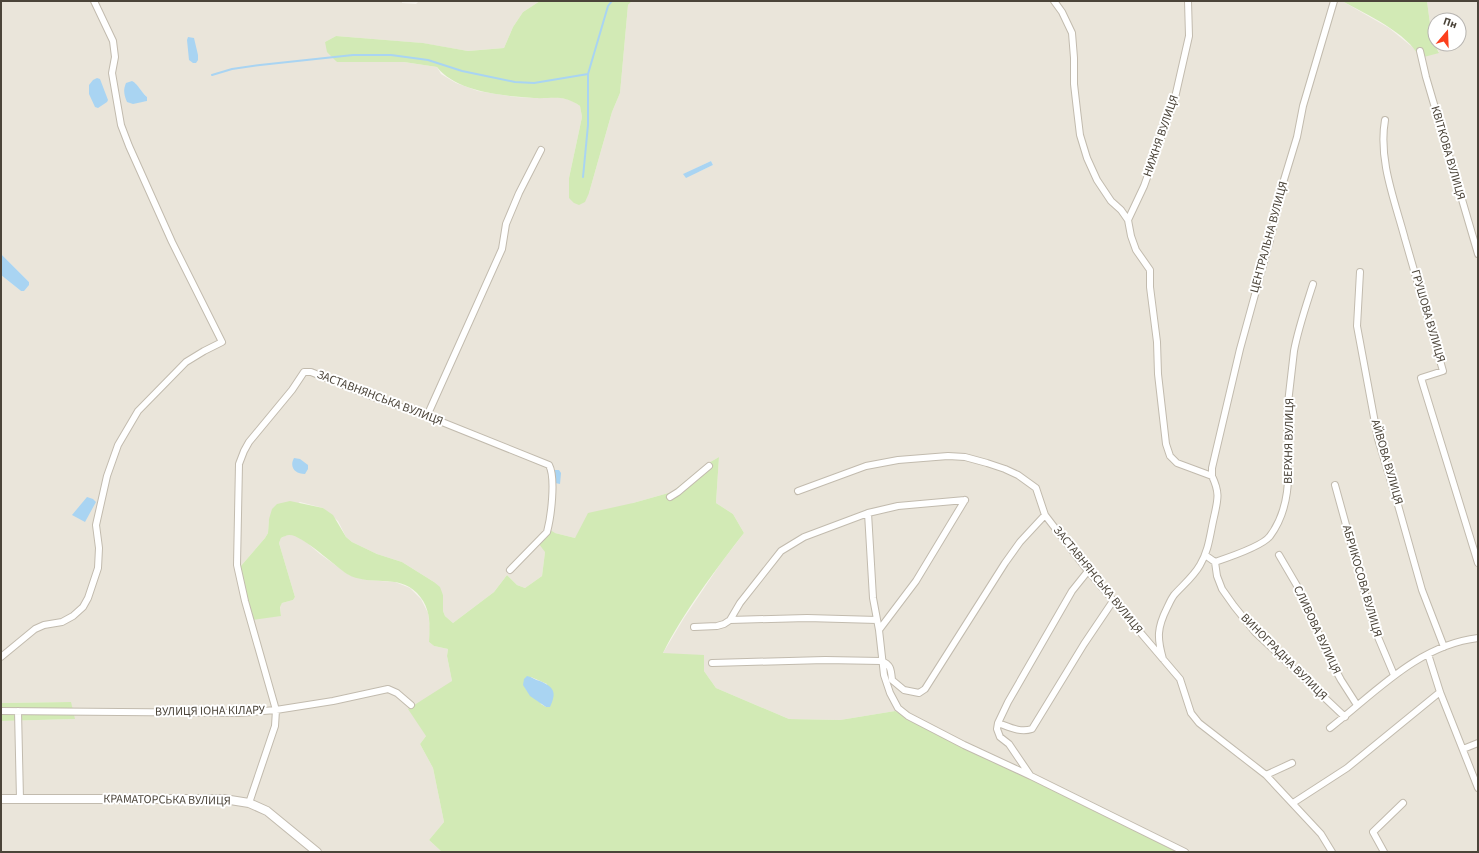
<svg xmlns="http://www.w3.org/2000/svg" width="1479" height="853" font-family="'Source Sans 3',sans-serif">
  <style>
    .residential { fill: #eae5da; fill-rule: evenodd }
    .green { fill: #d2eab5; fill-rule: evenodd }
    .water { fill: #a9d4f2 }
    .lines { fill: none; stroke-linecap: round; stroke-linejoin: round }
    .stream { stroke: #a9d4f2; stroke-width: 2 }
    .minor-casing { stroke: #c2bbae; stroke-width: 8 }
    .tertiary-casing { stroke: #c2bbae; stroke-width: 10 }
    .minor { stroke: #fff; stroke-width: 6 }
    .tertiary { stroke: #fff; stroke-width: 8 }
    .labels { text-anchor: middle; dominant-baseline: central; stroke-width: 4; stroke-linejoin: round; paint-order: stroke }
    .street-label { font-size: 12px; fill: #4b4439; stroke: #fff }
  </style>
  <rect width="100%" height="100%" fill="#f6f3ec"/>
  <path class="residential" d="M1,1H402V3L416,4L419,1H540L523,12L513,27L504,48L468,51L422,43L336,36L325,42L337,62H404L437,67L441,74L456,83L478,91L515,97L536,98L556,97L571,100L580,106L582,117L569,178V198L589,193L612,112L620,93L628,5L632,1H1342L1389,28L1416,50L1439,52L1432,39L1427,1H1478V852H1179L895,711L840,720L789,719L716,688L704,671L663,653L684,618L721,563L744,533L733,514L716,503L719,457L705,465L672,492L633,503L575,538L555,533L545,552L542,576L525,588L517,585L507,575L494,592L453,623L445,616L443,611V595L434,582L402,562L377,554L352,542L346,537L338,521L323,508L300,502L269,519L268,533L265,538L240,567L281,616L280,606L282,603L293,600L295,597L279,543L281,538L289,534L297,536L306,542L320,554L349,575L366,580L395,582L410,588L421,599L428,613L430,627L429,642L434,646L448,649L447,656L452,681L426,736L420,744L433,768L444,822L429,840L442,852H1V721L74,719L70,702L1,703V275L21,291L29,282L1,254ZM1435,20H1459V44H1435ZM135,83L142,92L147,97V101L130,103ZM711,161L713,165L698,172L684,174Z"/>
  <path class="green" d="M540,1H632L628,5L620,93L612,112L589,193L585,202L579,205L574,203L569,198V178L582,117L580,106C562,94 554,99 534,98C504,96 456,92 437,67L404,62H337L327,52L325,42L336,36L423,43L468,51L504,48L513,27L523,12Z
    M1342,1H1427L1432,39L1439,53L1420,58C1408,33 1366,14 1342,1Z
    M719,457L716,503L733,514L744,533C716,569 683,613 663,653L704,655V671L716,688L789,719L840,720L895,711L1179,852H442L429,840L444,822L433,768L420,744L426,736L408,709L452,681L447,656L448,649L434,646L429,642C430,623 431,608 417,593C398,573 369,587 347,574C335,566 301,534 289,535C287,535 283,537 281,538L279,543L295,597L293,600L282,603L280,607L281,616L253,620L240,567L265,538L268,533L269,519L272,509L277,504L290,501L323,508L333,515L346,537L352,542L377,554L402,562L434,582L440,587L443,595V611L445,616L453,623L494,592L507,575L517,585L525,588L542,576L545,552L536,540L547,528L555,533L575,538L588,513L633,503L672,492L705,465ZM531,677L547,684L550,707H546L541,704Z
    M71,702L75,719L1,721V703Z"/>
  <path class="water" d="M188,37L194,38L198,55V60L196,63H193L189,60L187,40Z
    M97,78L100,79L108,100L107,102L98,108L95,107L89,94V85L93,80Z
    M132,81C138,84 141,92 147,97V101L133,104L127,102C124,95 123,90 126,83Z
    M711,161L713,165L686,178L683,174Z
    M1,254L29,282V285L24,291H21L1,275Z
    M294,458L300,459L308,465V469L305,474C295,474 289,467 294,458Z
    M555,470H559L561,473L560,484L555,483Z
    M87,497L93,499L96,502L85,522L72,515Z
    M527,676C532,677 535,680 540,681C554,687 557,692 550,707H546L530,696L523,685L524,679Z"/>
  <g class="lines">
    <path class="stream" d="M212,75L232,69L260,65L353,55H391L428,60L462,71L515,82L534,83L588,74
      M583,177L588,125V74L608,6L612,1"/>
    <g class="minor-casing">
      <path id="minor" d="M1054,1L1062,12L1072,33L1074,58V84L1077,110L1080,135L1087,158L1097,180L1111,201L1121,210L1128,220L1131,236L1136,250L1150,270V287L1157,342L1158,374L1166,444L1170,456L1177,463L1212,476C1220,493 1218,499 1214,517C1210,534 1209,550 1200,565C1194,576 1183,585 1174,595C1171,599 1169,604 1167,608C1157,628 1157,638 1163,659
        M1420,51L1426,77L1478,254
        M1385,120C1378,160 1395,201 1405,239C1418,283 1430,327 1443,371L1421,378L1478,563
        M1128,220L1144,186L1174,102L1189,36L1188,1
        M1360,272L1357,326L1378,439L1396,498L1422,590L1444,647
        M427,416L502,249L506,224L519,193L541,150
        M1212,476V468L1240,349L1270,240L1283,183L1297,137L1303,106L1334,1
        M1335,485L1375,630L1394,675
        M798,491L866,466L898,460L948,456L965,457L987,463L1005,469L1018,475L1036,488L1045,515L1088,571L1180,679L1191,713L1199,723L1266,775L1321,834L1332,852
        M670,497L678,492L709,466
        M965,500L916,581L879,630L884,675L890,693L898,708L908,716L964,745L1031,776L1185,852
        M868,513L873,598L879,630
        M1205,555L1215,562L1217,576L1222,589L1234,606L1255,632L1345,717
        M1279,555L1303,596L1328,656L1341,680L1357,705
        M1215,562C1227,558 1263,546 1270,536C1299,497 1284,448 1288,403C1290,386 1292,368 1294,351C1298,329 1306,306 1313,284
        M730,620L807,618L877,620
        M694,627L717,626L724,624L730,620L740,603L781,551L804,537L868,513L898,506L965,500
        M1428,654L1440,692L1478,788
        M1,657L35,629L44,625L62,622L73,616L83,607L88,598L98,568L99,548L96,525L107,476L118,445L138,411L186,362L204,351L222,342L172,242L129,146L121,125L112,73L115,57L113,41L94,1
        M712,663L825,660L881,661C891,664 891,670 892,680L904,690L919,693L925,689L1005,563L1020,542L1045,515
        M1,711L239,713L276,710L333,701L388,689L397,693L411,705
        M18,711L20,799
        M998,723C1009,727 1020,733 1032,729L1084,644L1113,601
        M1330,728C1375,693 1418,645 1478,638
        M1463,749L1478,743
        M1030,775L1009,744L1000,737L997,729L998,723L1008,702L1072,591L1088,571
        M1266,775L1292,763
        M249,803L275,726L276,710L245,601L237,565L239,464L244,451L249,442L292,390L304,372H311L376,398L427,416L549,465C556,478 551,517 547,532L510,570
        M1293,803L1347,768L1440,692
        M1384,852L1373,832L1403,803"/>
    </g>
    <g class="tertiary-casing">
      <path id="tertiary" d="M1,799H224L249,803L267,811L317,852"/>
    </g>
    <use href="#minor" class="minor"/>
    <use href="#tertiary" class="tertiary"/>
  </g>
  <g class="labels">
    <g class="street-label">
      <text transform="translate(1161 136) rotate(-71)">НИЖНЯ ВУЛИЦЯ</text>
      <text transform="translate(1448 153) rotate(74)">КВІТКОВА ВУЛИЦЯ</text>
      <text transform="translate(1269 237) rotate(-75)">ЦЕНТРАЛЬНА ВУЛИЦЯ</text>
      <text transform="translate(1428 316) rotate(74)">ГРУШОВА ВУЛИЦЯ</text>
      <text transform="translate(380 398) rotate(21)">ЗАСТАВНЯНСЬКА ВУЛИЦЯ</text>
      <text transform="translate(1289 441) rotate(-89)">ВЕРХНЯ ВУЛИЦЯ</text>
      <text transform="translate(1387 462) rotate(74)">АЙВОВА ВУЛИЦЯ</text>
      <text transform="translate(1098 580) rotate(51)">ЗАСТАВНЯНСЬКА ВУЛИЦЯ</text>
      <text transform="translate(1362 581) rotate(74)">АБРИКОСОВА ВУЛИЦЯ</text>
      <text transform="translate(1317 630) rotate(65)">СЛИВОВА ВУЛИЦЯ</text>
      <text transform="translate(1284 657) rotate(45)">ВИНОГРАДНА ВУЛИЦЯ</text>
      <text transform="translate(210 711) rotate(-1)">ВУЛИЦЯ ІОНА КІЛАРУ</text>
      <text transform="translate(167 800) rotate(1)">КРАМАТОРСЬКА ВУЛИЦЯ</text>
    </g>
  </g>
  <rect width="1479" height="853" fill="none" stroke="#4b4439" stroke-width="4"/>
  <g transform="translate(1447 32) rotate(19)"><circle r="19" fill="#ffffff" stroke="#b7b4b0"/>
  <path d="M0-3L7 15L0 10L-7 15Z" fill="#fc3f1d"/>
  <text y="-6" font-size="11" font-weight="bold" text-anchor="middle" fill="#4b4439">Пн</text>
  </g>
</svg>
